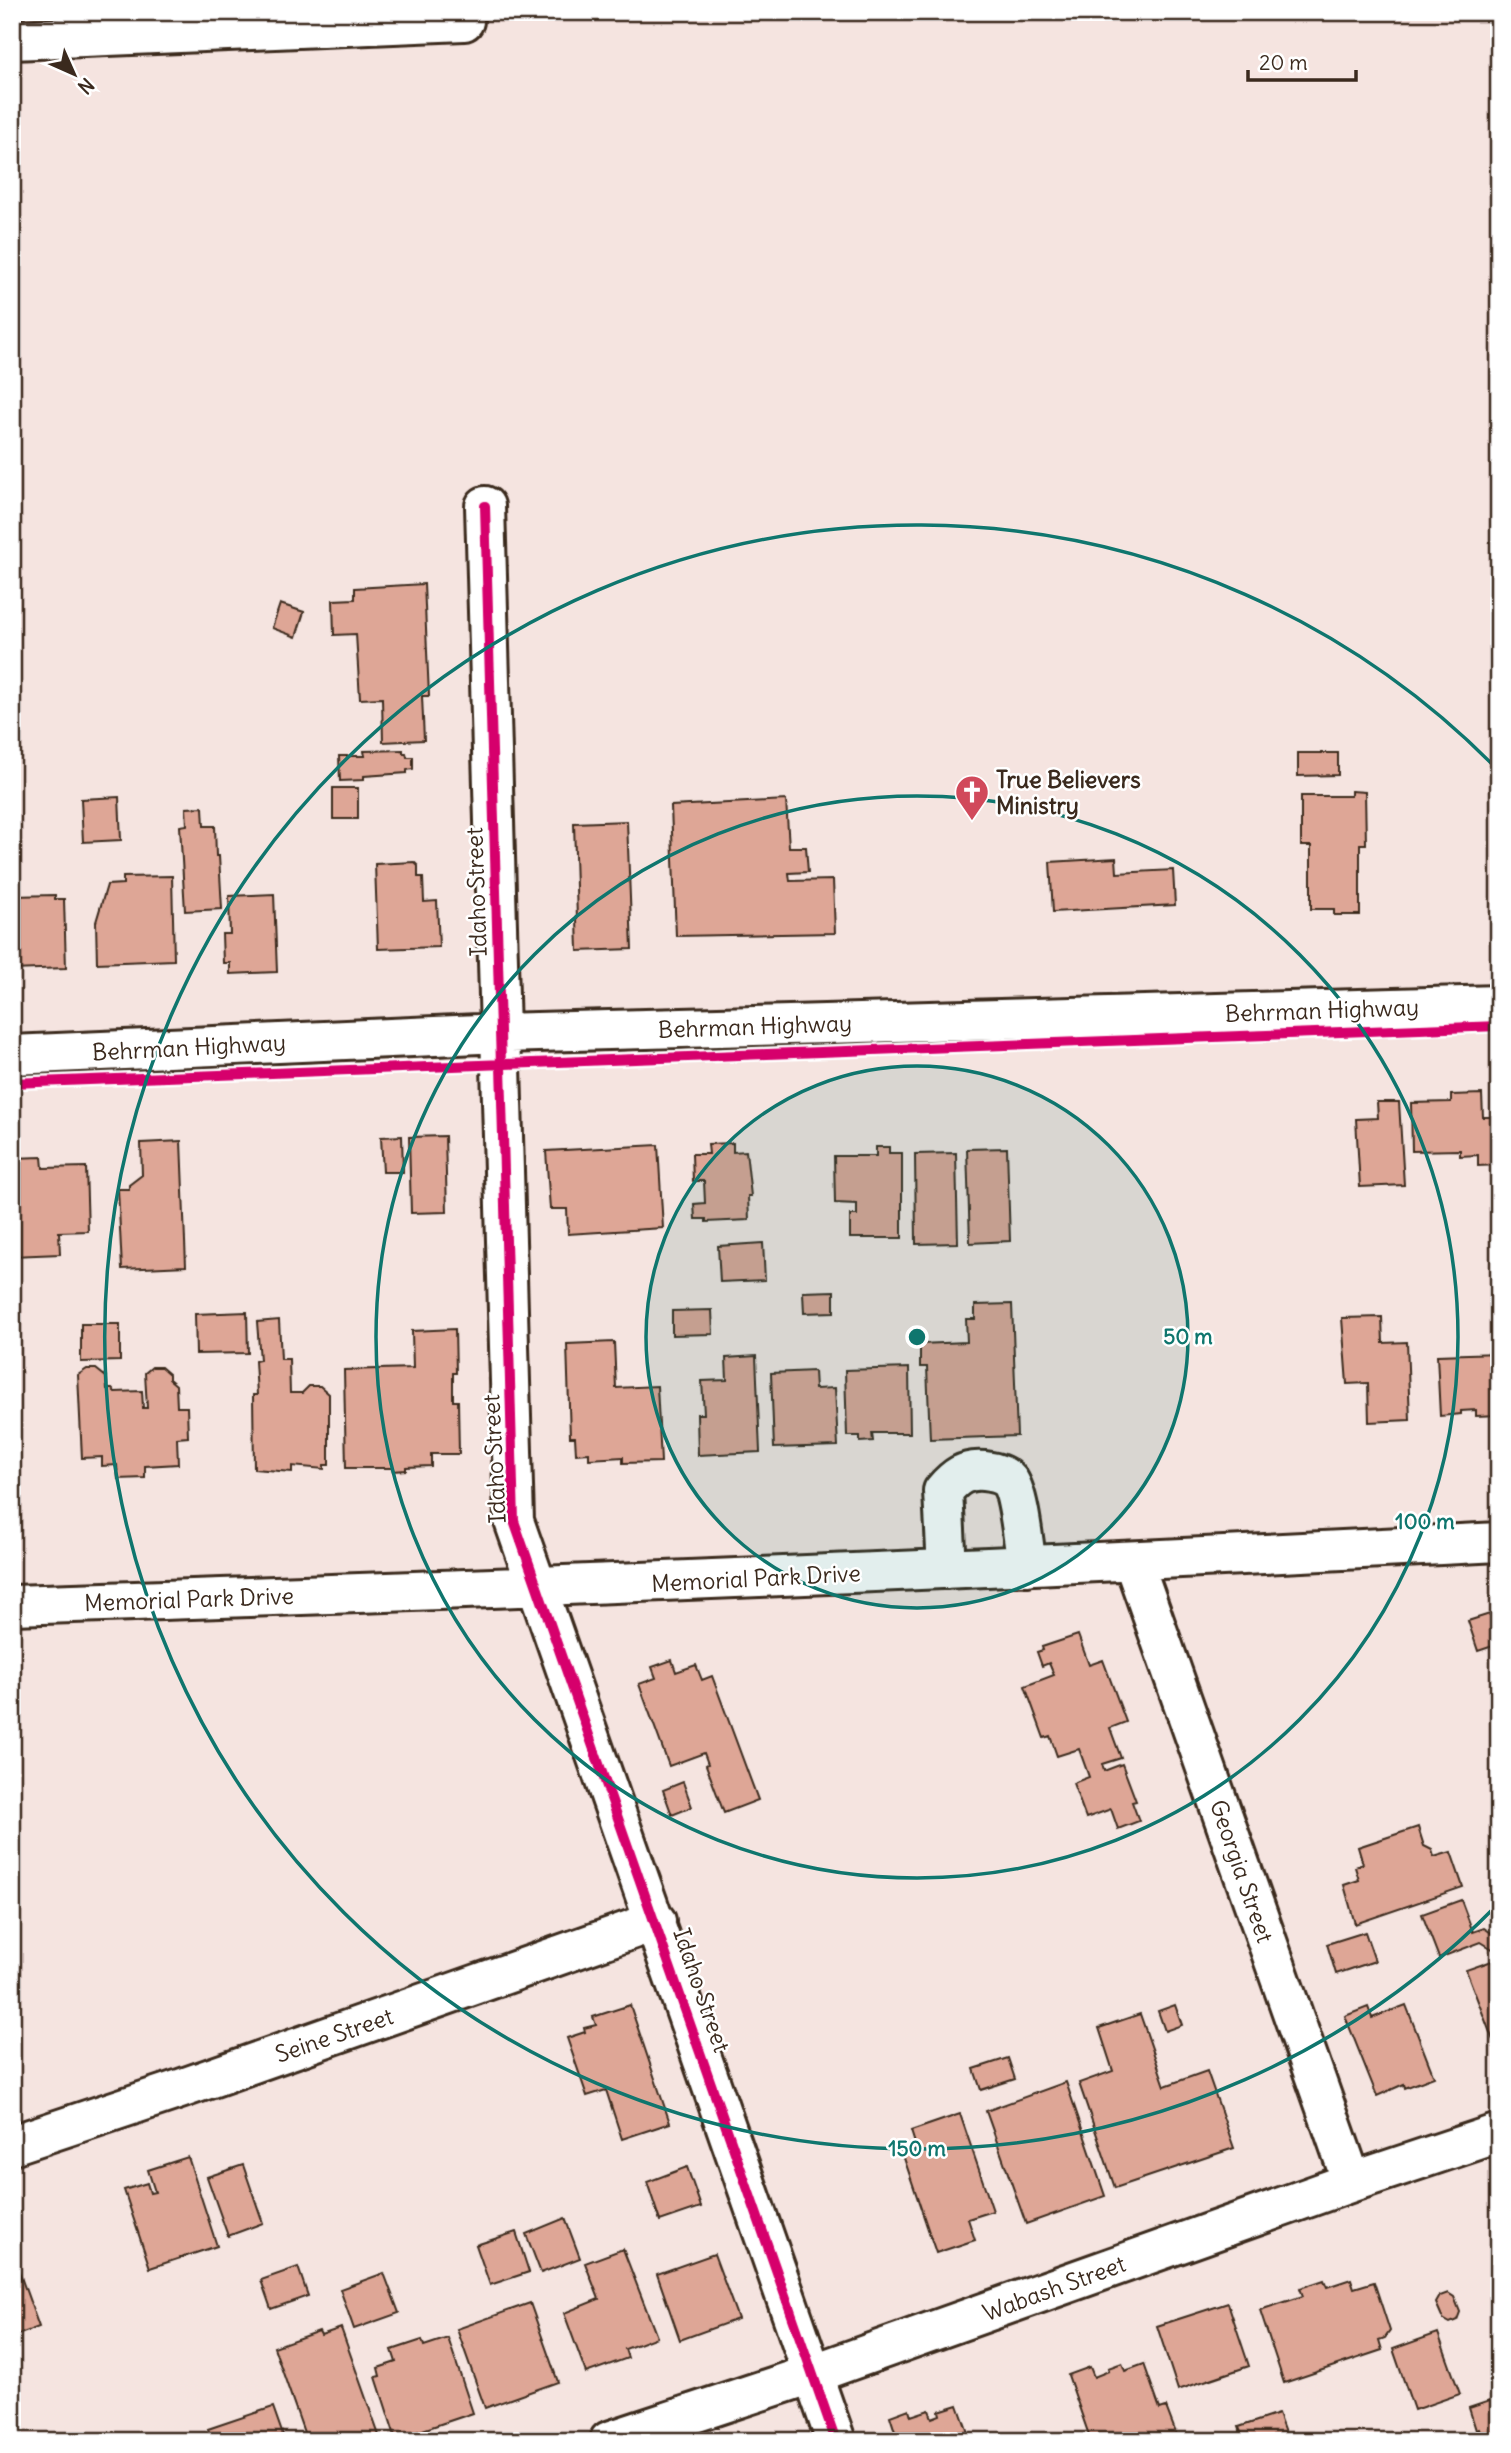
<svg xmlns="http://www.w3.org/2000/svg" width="1511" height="2453" font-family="Delius,sans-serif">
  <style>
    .building { fill: #dea696; stroke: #3b2a1e; stroke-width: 2 }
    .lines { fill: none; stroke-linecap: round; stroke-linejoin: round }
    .minor-casing { stroke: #3b2a1e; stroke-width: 44 }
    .minor { stroke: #fff; stroke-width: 38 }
    .cycleway-casing { stroke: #fff; stroke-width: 15 }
    .cycleway { stroke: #d6006c; stroke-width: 10 }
    .ring { fill: none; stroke: #0f766e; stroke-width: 3.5 }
    .labels { text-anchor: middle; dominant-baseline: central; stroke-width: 5; stroke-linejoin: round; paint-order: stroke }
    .poi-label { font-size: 23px; font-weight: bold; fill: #3b2a1e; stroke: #fff; text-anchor: start }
    .street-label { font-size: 23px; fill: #3b2a1e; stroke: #fff }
    .centre { fill: #0f766e; stroke: #fff; stroke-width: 3.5 }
    .ring-label { font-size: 21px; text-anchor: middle; font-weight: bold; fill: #0f766e; stroke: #fff; stroke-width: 5; stroke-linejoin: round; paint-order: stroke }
  </style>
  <rect width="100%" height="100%" fill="#f5e4e0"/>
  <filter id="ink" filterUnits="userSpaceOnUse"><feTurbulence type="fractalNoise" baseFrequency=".0143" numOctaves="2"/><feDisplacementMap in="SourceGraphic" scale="14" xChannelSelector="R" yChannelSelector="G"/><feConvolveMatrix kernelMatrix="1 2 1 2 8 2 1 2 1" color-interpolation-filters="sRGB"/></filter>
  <g filter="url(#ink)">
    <path class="building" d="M424,584L429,696H422L424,740L383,742L382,698L360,699L356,634L334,635L333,600L355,599V588Z
      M280,604L304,612L296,637L272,628Z
      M403,750V753H406L407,757H413V769L407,770V773L364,776V780L340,781L339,756H365L364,751Z
      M1298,753H1338V775L1298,776Z
      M333,788H358V819H333Z
      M1351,791L1365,792L1366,844H1360V915H1334V909H1311V846H1301V796H1351Z
      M119,797L121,840L83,842L81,799Z
      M786,800L789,847H806L808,872L789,873L790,881L833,880L835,933L676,936L671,806Z
      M203,807L204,826H215L216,856H219L222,909L185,911L180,826L187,825L186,808Z
      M627,821L632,949L578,951L574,823Z
      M1116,858L1117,873L1173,870L1175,905L1053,912L1050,862Z
      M414,862L418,866V877H423L424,902L437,901L439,947L378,949L375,864Z
      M172,876L174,960L97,963L96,922L107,885L123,884V877Z
      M274,894L277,972L230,974V963H223L222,934H230L229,896Z
      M55,895V899H64L66,968L12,970V896Z
      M1482,1094L1483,1117H1499V1165L1478,1166V1155L1460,1156V1150L1412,1151L1411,1103L1451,1102V1095Z
      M1377,1102H1399L1404,1185L1360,1187L1356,1119L1378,1118Z
      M402,1136L403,1172H383L381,1137Z
      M445,1136L447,1212L411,1213L409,1137Z
      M181,1141L186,1266L122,1269L118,1189H129V1185L142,1175L141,1143Z
      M733,1143V1152L746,1151L751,1196H748L749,1220L706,1222V1219H695L694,1204L705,1203L704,1181H693L692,1154H709L708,1144Z
      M658,1145L663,1228L568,1234L567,1209H550L546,1151Z
      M876,1147H889V1153H902V1238H850V1215H857V1204L835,1203L834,1156H876Z
      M1007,1148L1010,1241L970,1243L967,1149Z
      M956,1153L958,1243L916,1244L915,1154Z
      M42,1157L43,1168L86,1167L88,1231L59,1232L60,1254L12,1256V1158Z
      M763,1243L765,1280L720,1282L718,1246Z
      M834,1291V1312L804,1313L803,1292Z
      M1012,1304L1017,1436L930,1439L927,1367H920V1344L967,1342L966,1319H975V1305Z
      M712,1310L713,1334L672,1335V1311Z
      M247,1312L248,1353L196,1354L195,1314Z
      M1382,1317L1383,1343L1407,1342L1410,1420L1369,1422L1368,1383L1347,1384L1342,1318Z
      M279,1320L281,1359H289L290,1393H302L309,1386H320L329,1394V1465H324V1469L292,1466V1472L254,1469L253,1395H257L255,1361L260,1360L257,1322Z
      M81,1324H120V1361L81,1362Z
      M455,1329L456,1373H453V1401H458L459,1454H431V1466L406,1467V1470L393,1471L392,1468H346L344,1370L413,1368L412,1331Z
      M614,1342L616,1388L657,1386L661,1462L623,1463V1457L589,1459V1453L576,1454L575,1437H570L567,1344Z
      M1499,1353V1415L1476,1416V1410L1461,1411V1414L1440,1416L1437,1355Z
      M756,1356L760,1452L698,1455L697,1414H704L702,1381L727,1380L726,1358Z
      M152,1367H161L169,1374V1379L176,1385L177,1407H187L188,1437L177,1438L178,1464L145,1466V1478L118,1479L117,1465L102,1466V1457L82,1458L78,1375L87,1369H96L106,1377L107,1389H112L115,1392L142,1391L143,1408H147L145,1373Z
      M909,1368L910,1433H872L873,1441L860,1442V1436H847L845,1370Z
      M814,1371L815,1389L835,1388L838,1446L774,1448L771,1373Z
      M1499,1611V1644L1478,1651L1468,1621Z
      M1078,1635L1089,1665L1103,1660L1126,1722L1110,1728L1121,1758L1102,1764L1104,1771L1122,1764L1136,1801L1132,1802L1139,1821L1118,1829L1111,1809L1086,1818L1073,1783L1089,1777L1079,1749L1057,1756L1050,1736L1044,1738L1025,1686L1054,1675L1049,1663L1042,1666L1037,1652L1043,1650L1042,1647Z
      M672,1660L676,1672L696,1665L702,1680L712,1676L758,1800L724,1813L706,1765L708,1764L704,1753L669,1766L639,1684L656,1678L652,1667Z
      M683,1782L692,1807L672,1815L663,1790Z
      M1418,1827L1424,1846L1432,1850L1434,1857L1451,1852L1463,1887L1355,1924L1344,1885L1359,1880L1355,1867L1363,1864L1358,1847Z
      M1461,1900L1473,1932L1484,1928L1499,1938V1953L1481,1942L1439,1958L1422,1914Z
      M1365,1932L1375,1961L1336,1974L1327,1944Z
      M1492,1961L1495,1966L1499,1964V2056L1466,1970Z
      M630,2005L670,2123L622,2139L606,2090L587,2096L567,2038L585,2032L584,2028L596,2025L593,2017Z
      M1175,2005L1182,2025L1165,2031L1158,2011Z
      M1406,2005L1434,2077L1405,2088L1404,2084L1377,2096L1345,2016L1368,2007L1372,2018Z
      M1140,2014L1165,2086L1207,2071L1234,2148L1115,2188L1079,2083L1113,2071L1099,2028Z
      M1008,2058L1015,2079L981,2090L974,2069Z
      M1066,2082L1105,2196L1026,2224L986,2111Z
      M960,2114L993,2211L968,2219L975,2240L936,2253L903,2155L917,2150L911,2131Z
      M188,2157L217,2246L150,2268L124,2190L147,2183L150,2193L155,2192L148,2170Z
      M243,2165L263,2223L228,2236L207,2177Z
      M687,2167L701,2207L660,2221L647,2182Z
      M565,2218L580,2258L541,2273L526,2234Z
      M516,2232L529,2272L490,2285L476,2245Z
      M623,2249L657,2337L625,2349L628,2358L586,2373L564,2313L599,2299L585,2263Z
      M12,2252L39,2327L12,2337Z
      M714,2254L738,2319L680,2340L657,2274Z
      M298,2267L308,2296L271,2309L261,2280Z
      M384,2273L399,2313L354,2329L340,2289Z
      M1351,2279L1354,2288L1374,2282L1390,2331L1385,2338L1379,2340L1382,2350L1284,2383L1260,2310L1303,2296L1300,2288L1324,2280L1327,2287Z
      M1448,2293L1454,2297L1460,2312L1457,2320L1450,2323L1443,2319L1436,2303L1440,2296Z
      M530,2303L558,2382L485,2408L457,2329Z
      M1228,2303L1249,2366L1178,2390L1157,2326Z
      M341,2328L381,2441H307L274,2347L319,2331L321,2335Z
      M1438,2333L1460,2394L1414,2410L1393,2349Z
      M448,2338L473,2413L396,2439L376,2377L380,2376L378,2368L396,2362L392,2350L422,2340L424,2346Z
      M1122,2363L1125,2371L1144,2364L1160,2409L1166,2407L1179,2441H1091L1068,2375L1090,2367L1094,2377L1109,2371L1108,2368Z
      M1499,2398V2441H1483L1479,2429L1476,2430L1469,2408Z
      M958,2405L971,2441H898L890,2416L909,2409L911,2416L929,2410L932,2418L940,2415L939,2411Z
      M273,2407L285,2441H212L208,2429Z
      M1278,2414L1288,2441H1244L1239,2427Z"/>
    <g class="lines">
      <g class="minor-casing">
        <path id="minor" d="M12,40L464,21L463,12
          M485,506L514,1521L836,2441
          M12,1055L501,1033L1499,1005
          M1133,1561L1352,2182
          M947,1569L943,1491C955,1477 965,1469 984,1471C993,1472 1003,1474 1009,1481C1019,1493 1024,1548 1027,1566
          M12,1605C508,1589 1003,1568 1499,1542
          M12,2145L180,2089L656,1921
          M609,2441L812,2374L1352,2182L1499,2133"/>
      </g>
      <use href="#minor" class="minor"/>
      <g class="cycleway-casing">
        <path id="cycleway" d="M485,506L514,1521L836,2441
          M12,1083L1499,1026"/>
      </g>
      <use href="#cycleway" class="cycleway"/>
    </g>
  </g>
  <circle cx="917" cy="1337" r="271" fill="#0f766e" fill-opacity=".12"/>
  <g class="ring">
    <circle cx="917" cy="1337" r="271"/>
    <circle cx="917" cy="1337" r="541"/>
    <path d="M1496 1906A812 812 0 1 1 1496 768"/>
  </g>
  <defs>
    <g id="church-pin" transform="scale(1.75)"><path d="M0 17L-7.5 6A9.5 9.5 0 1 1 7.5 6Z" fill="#d1495b" stroke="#fff"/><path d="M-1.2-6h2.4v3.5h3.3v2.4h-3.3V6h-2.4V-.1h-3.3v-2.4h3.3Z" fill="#fff"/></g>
  </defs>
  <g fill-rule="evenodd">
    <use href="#church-pin" x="972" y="792"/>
  </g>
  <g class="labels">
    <g class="poi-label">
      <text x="996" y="779">True Believers<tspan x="996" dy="26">Ministry</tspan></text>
    </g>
    <g class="street-label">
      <text transform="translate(476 892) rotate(-92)">Idaho Street</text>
      <text transform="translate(1322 1010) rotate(-2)">Behrman Highway</text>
      <text transform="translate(755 1026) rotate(-2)">Behrman Highway</text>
      <text transform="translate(189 1047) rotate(-3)">Behrman Highway</text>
      <text transform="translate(494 1459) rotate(-93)">Idaho Street</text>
      <text transform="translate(756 1578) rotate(-3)">Memorial Park Drive</text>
      <text transform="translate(189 1599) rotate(-2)">Memorial Park Drive</text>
      <text transform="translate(1242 1871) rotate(71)">Georgia Street</text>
      <text transform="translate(702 1990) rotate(71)">Idaho Street</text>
      <text transform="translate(334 2035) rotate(-19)">Seine Street</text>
      <text transform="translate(1054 2288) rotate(-20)">Wabash Street</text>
    </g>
  </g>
  <circle cx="917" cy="1337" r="10" class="centre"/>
  <g class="ring-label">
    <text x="1188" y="1344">50 m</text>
    <text x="1425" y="1529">100 m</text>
    <text x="917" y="2156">150 m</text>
  </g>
  <rect width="1511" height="2453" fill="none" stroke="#fff" stroke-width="42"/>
  <rect x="21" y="21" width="1469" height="2411" fill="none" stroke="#3b2a1e" stroke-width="2.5" filter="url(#ink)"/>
  <g transform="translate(74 74) rotate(135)" stroke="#ffffff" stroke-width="5" paint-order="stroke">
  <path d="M0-5L12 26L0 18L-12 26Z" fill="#3b2a1e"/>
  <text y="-10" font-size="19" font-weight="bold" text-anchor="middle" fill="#3b2a1e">N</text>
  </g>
  <path d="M1248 70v10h108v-10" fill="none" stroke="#3b2a1e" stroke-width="3.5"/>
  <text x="1259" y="70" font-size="21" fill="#3b2a1e" stroke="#ffffff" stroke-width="5" paint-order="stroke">20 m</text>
</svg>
